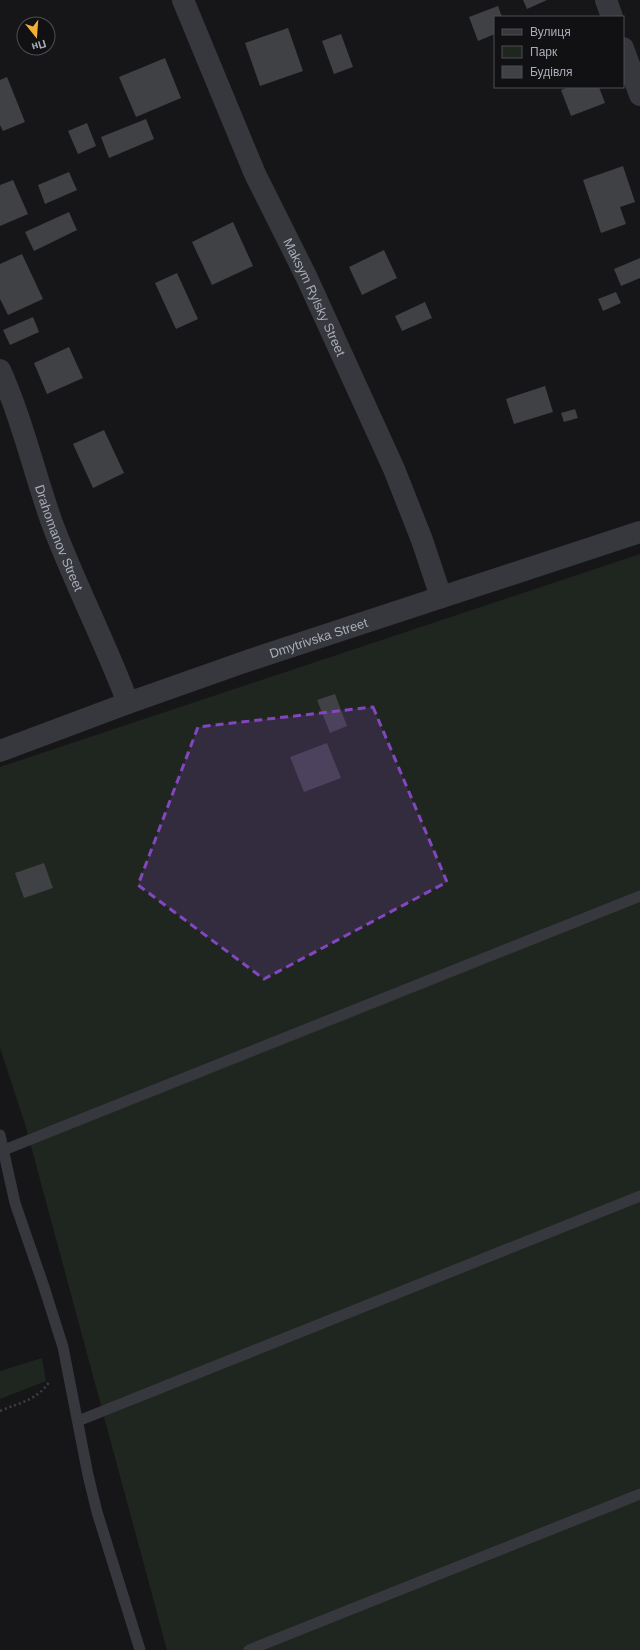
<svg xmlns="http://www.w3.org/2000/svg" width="640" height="1650" font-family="Helvetica,sans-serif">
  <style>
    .green { fill: #1e261f }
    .building { fill: #404145 }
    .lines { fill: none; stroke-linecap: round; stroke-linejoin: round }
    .path { stroke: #3d3f44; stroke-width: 2.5; stroke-dasharray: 2 3; stroke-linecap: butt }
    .lane { stroke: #37383d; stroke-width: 11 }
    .street { stroke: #37383d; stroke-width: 22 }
    .marked { fill: #8446be; fill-opacity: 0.2; stroke: #8446be; stroke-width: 3; stroke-dasharray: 8 5; stroke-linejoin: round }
    .labels { text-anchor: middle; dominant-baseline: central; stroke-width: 4; stroke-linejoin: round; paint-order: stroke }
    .street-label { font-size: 13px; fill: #a8adb8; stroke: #111113 }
  </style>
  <rect width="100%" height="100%" fill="#161618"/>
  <path class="green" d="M640,554V1650H167L25,1124L0,1048V767Z
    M42,1358L46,1381L0,1399V1371Z"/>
  <path class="building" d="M523,0H547L527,9Z
    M498,6L502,17H495V34L478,41L469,17Z
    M288,28L303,71L260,86L245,43Z
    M341,34L353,67L334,74L322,41Z
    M165,58L181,98L136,117L119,77Z
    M7,77L25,122L3,131L0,125V80Z
    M569,87H599L605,103L571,116L561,90Z
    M146,119L154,139L109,158L101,137Z
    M87,123L96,146L78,154L68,131Z
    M623,166L635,202L620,207L626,224L601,233L583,180Z
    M69,172L77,190L45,204L38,185Z
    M13,180L28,214L0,226V185Z
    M69,212L77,230L34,251L25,232Z
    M233,222L253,266L212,285L192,242Z
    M384,250L397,278L362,295L349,267Z
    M22,254L43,299L8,315L0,299V264Z
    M640,258V278L621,286L614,269Z
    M177,273L198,319L176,329L155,283Z
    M616,292L621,303L603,311L598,299Z
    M425,302L432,318L402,331L395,316Z
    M33,317L39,332L10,345L3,330Z
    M69,347L83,378L47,394L34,363Z
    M545,386L553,412L514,424L506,399Z
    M575,409L578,418L564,422L561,413Z
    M104,430L124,473L93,488L73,444Z
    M335,694L347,726L330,733L317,700Z
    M327,743L341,778L304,792L290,757Z
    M44,863L53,888L24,898L15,873Z"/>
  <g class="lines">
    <path class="path" d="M0,1411C21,1402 36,1401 50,1381"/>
    <path class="lane" d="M0,1135L15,1203L43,1284L63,1347L88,1475L97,1512L140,1650
      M4,1150L640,896
      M78,1421L640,1196
      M249,1650L640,1494"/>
    <g class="street">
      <path id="s1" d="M183,0L255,174L306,276L394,469L422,540L441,597"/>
      <path d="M606,0L612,17"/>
      <path d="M623,48L640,95"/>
      <path id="s2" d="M0,370C22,419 34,472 52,523C75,584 105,642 128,703"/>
      <path id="s3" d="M0,751L128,703L247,661L640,532"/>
    </g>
  </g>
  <path class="marked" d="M373,707L447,882L264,979L138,885L198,727Z"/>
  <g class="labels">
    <g class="street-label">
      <text stroke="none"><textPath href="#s1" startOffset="325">Maksym Rylsky Street</textPath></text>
      <text stroke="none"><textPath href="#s2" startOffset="178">Drahomanov Street</textPath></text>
      <text stroke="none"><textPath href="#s3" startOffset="338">Dmytrivska Street</textPath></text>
    </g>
  </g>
  <rect x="494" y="16" width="130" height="72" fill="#111113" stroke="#4d4f55"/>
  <rect x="502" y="29" width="20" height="6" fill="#37383d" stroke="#4d4f55"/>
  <text x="530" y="36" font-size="12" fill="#a8adb8">Вулиця</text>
  <rect x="502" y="46" width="20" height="12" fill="#1e261f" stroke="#4d4f55"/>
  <text x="530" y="56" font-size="12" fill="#a8adb8">Парк</text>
  <rect x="502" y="66" width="20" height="12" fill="#404145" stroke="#4d4f55"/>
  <text x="530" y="76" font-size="12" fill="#a8adb8">Будівля</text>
  <g transform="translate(36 36) rotate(163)"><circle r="19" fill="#111113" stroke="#4d4f55"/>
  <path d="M0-3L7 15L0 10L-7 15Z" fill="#f2b134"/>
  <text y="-6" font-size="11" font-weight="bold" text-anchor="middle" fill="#a8adb8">Пн</text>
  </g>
</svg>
